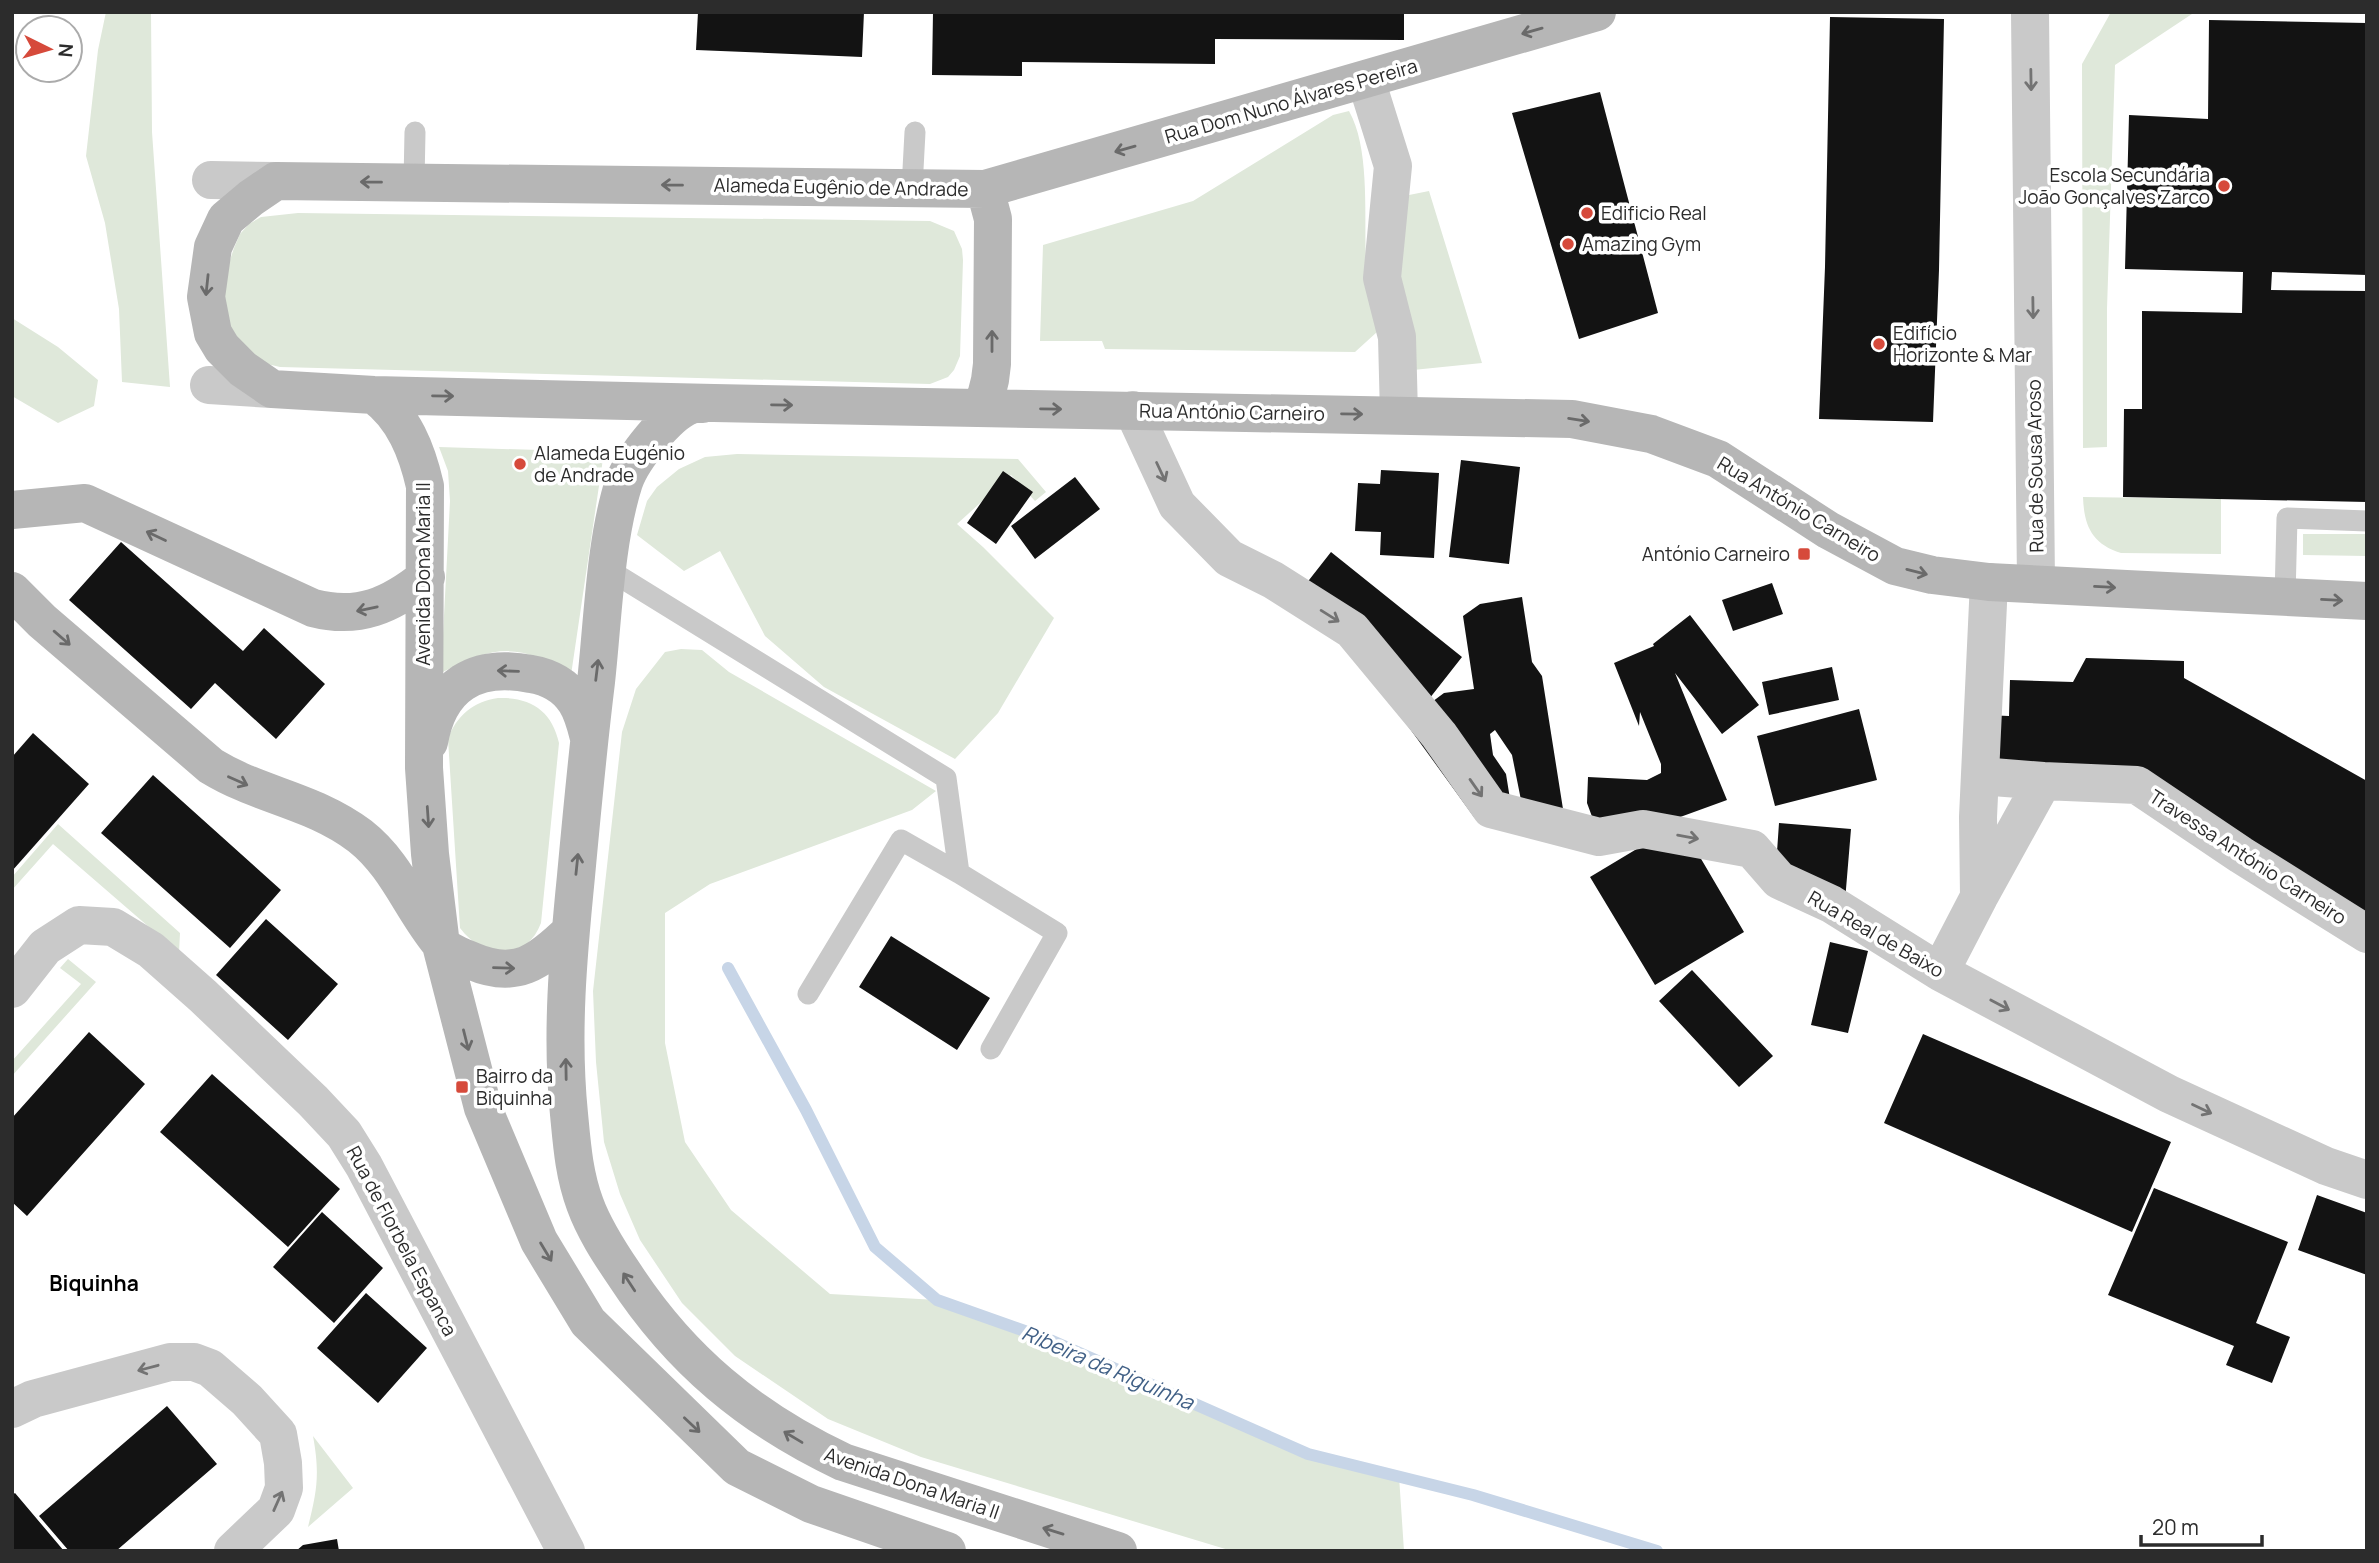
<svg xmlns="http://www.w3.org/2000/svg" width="2379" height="1563" font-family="Manrope,sans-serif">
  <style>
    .green { fill: #dfe8da }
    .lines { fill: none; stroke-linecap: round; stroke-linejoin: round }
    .stream { stroke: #c7d5e7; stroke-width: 12 }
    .building { fill: #131313 }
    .lane { stroke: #c9c9c9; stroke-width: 21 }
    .street { stroke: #c9c9c9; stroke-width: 38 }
    .secondary { stroke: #b6b6b6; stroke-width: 38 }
    .oneway { stroke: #6a6a6a }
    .oneway2 { stroke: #737373 }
    .poi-dot { fill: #d64a3b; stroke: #fff; stroke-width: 2.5 }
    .labels { text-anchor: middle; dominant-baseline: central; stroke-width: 7; stroke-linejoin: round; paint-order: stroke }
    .street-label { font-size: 19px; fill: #2c2c2c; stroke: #fff }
    .poi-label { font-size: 19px; fill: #2c2c2c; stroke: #fff; text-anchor: start }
    .neighbourhood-label { font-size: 21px; font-weight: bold; fill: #000; stroke: #fff }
    .water-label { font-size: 21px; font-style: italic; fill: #416086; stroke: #fff }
  </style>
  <rect width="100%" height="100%" fill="#fff"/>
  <path class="green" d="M106,12H151L152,132L170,387L122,382L119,309L105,223L86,156L98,50Z
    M2111,12H2195L2115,65L2107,309V447L2083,448L2082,64Z
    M1349,111C1374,155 1361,239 1368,289C1370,303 1374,318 1377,332L1355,352L1105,349L1102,341H1040L1043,245L1193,201L1333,115Z
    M1429,191L1482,363L1413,370L1395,282L1404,196Z
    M298,213L930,221L954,231L962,249L963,260L960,356L954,370L948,377L930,384L280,367L263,363L229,330L224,290L227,269L234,248L240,234L249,224L261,217Z
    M12,318L58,347L98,380L94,406L58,423L12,396Z
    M439,447L604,452L571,675C520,642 494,645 441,673L450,501L448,471Z
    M737,454L1018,459L1046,492L1035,501L1011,475L957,524L983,547L1054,618L998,713L955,759L824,687L765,636L720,551L684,571L637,535L647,501L657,487L679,469L705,457Z
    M2083,497L2221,499V554L2121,553C2092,544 2084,526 2083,497Z
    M2303,534H2367V556L2303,555Z
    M681,649L702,650L729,672L936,791L912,810L710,884L665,913V1043L685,1142L731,1210L830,1294L937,1300L1050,1340L1308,1454L1399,1476L1404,1551H1232L921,1457L828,1419L735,1356L682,1303L640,1240L620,1194L604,1142L596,1062L593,991L622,732L636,689L665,652Z
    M498,698C531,697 552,711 559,743L541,923C526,963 483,959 460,928L448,739C456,716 474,701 498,698Z
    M58,824L180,933L179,953L53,844L12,890V877Z
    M68,959L96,982L12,1076V1061L81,984L60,968Z
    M313,1436L353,1488L308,1527C317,1491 320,1474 313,1436Z"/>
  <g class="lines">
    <path class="stream" d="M728,968L806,1110L875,1247L937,1300L1050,1340L1308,1454L1473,1495L1657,1551"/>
  </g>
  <path class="building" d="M698,12H864L862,57L696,50Z
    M933,12H1404V40L1215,39V64L1022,62V76L932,75Z
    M1830,17L1944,19L1939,270L1933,422L1819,419L1825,267Z
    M2209,20L2367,23V275L2272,272L2271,290L2367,291V502L2123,497L2124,409H2142V311L2242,313L2243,272L2125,269L2129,115L2208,119Z
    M1600,92L1658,313L1579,339L1512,113Z
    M1461,460L1520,467L1509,564L1449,557Z
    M1381,470L1439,473L1434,558L1380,555L1381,532L1355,531L1358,483L1380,484Z
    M1003,471L1033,492L996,544L967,523Z
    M1075,477L1100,509L1035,559L1011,526Z
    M121,542L243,651L264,628L325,684L276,739L215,683L191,709L69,600Z
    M1331,552L1462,657L1422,708L1291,603Z
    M1772,583L1783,614L1733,631L1722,600Z
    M1522,597L1532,662L1542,676L1563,809L1524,815L1512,755L1495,730L1490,734L1493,755L1506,774L1510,799L1474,817L1405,722L1444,693L1474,689L1463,616L1480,604Z
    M1690,615L1759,705L1722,734L1675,673L1727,800L1661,824L1594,822L1587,803L1588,777L1647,780L1661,773V764L1640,712L1639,726L1614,663L1654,646L1653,644Z
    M2086,658L2184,661V678L2367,781V915L2166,799L1982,793L1985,715L2009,716L2010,680L2073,682Z
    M1832,667L1839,700L1769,715L1762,682Z
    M1859,709L1877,780L1775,806L1757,736Z
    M33,733L89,784L12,871V757Z
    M153,775L281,890L230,948L101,833Z
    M1680,823L1744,932L1655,985L1590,877Z
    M1779,823L1851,829L1845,901L1774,895Z
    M266,919L338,984L288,1040L216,975Z
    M891,936L990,998L957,1050L859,987Z
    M1830,942L1868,951L1848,1033L1811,1025Z
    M1692,970L1773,1056L1739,1087L1659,1001Z
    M89,1032L145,1084L27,1216L12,1202V1118Z
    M1923,1034L2171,1142L2132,1232L1884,1123Z
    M212,1074L340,1189L288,1247L160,1132Z
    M2154,1188L2288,1242L2256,1323L2290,1337L2272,1383L2226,1365L2234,1346L2108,1295Z
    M2317,1195L2367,1213V1275L2298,1250Z
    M322,1212L383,1268L334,1323L273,1267Z
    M366,1293L427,1348L378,1403L317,1348Z
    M167,1406L217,1464L116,1551H69L39,1516Z
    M15,1493L64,1551H12V1495Z
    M337,1539L339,1551H296L303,1545Z"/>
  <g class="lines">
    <path class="lane" d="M414,182L415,132
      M912,188L915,132
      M609,570L946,778L959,873L1057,933L991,1049
      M2285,597L2287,518L2367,521
      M808,994L901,840L959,873"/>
    <path class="street" d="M2030,12L2036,583
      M1366,80L1393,166L1382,278L1397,337L1399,415
      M211,180L276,181
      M209,385L272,389
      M1133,410L1177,505L1229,558L1273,580L1352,630L1439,735L1491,809L1599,837L1643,829L1752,849L1779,880L1831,904L1940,972L2169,1094L2326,1166L2367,1180
      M2043,781L2137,785L2241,855L2367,934
      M1980,895L2043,781L1980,776
      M1940,972L1979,897L1978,817L1989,582
      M12,989L45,947L79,925L113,927L151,950L203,996L313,1101L344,1134L364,1166L566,1551
      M12,1409L33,1399L170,1362H194L210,1368L247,1400L278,1434L283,1463L284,1488L276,1510L233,1551"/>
    <path class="secondary" d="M1597,12L985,189L276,181L251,198L226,219L213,247L206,297L213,333L222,348L243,369L272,389L374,395L714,403L1572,419L1651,434L1718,459L1828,530L1895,566L1932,575L1989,582L2367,601
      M374,395C404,417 417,451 425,486L424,768L430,854L441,945L483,1108L539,1241L588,1322L737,1467L811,1504L947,1551
      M703,404C701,404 693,404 691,405C668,413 632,459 624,482C605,541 603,619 596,682C588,747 582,811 576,876C568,956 561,1035 569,1114C572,1146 574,1174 585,1204C594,1229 609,1252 624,1274C680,1360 750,1418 843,1462L1118,1551
      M983,408L990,380L992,364L993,219L985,189
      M12,510L85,503L313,608C359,620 391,605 426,577
      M12,591L42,621L211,766C260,796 312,800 360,836C397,865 411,908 440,943C447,951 462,957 472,961C516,980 539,962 570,932
      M429,742C439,685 475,663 531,674C549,677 566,686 576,702C583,713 586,726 589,738"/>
  </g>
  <defs><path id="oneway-shaft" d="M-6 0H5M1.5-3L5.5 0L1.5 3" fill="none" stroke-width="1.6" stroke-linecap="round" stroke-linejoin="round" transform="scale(1.75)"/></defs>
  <g class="oneway">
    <use href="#oneway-shaft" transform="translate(1532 31) rotate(164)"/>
    <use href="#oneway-shaft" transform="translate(1125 149) rotate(164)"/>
    <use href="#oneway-shaft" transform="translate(371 182) rotate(-179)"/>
    <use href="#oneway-shaft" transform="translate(672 185) rotate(-179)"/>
    <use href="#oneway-shaft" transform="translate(207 285) rotate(96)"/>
    <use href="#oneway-shaft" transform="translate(992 341) rotate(-90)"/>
    <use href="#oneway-shaft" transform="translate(443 396) rotate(1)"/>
    <use href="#oneway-shaft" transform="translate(782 405) rotate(1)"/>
    <use href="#oneway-shaft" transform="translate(1051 409) rotate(1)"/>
    <use href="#oneway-shaft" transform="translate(1352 414) rotate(1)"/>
    <use href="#oneway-shaft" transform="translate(1579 420) rotate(9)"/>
    <use href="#oneway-shaft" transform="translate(156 536) rotate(-155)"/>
    <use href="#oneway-shaft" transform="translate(1917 572) rotate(14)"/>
    <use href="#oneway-shaft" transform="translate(2105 587) rotate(3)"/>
    <use href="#oneway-shaft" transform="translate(2332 600) rotate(3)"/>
    <use href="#oneway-shaft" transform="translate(367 609) rotate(168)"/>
    <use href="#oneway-shaft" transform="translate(62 638) rotate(41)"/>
    <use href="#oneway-shaft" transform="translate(597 670) rotate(-83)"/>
    <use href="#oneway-shaft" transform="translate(508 671) rotate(-178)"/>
    <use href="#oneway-shaft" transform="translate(238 781) rotate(24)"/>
    <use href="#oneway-shaft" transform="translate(428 817) rotate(86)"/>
    <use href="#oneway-shaft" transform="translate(577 864) rotate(-84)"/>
    <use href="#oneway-shaft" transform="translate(504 968) rotate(2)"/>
    <use href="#oneway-shaft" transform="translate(466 1040) rotate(76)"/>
    <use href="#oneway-shaft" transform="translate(566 1069) rotate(-91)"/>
    <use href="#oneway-shaft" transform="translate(546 1252) rotate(59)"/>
    <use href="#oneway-shaft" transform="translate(629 1282) rotate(-123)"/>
    <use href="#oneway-shaft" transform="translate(692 1425) rotate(43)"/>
    <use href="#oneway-shaft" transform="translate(793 1437) rotate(-149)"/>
    <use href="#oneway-shaft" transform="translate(1053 1531) rotate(-163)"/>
  </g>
  <g class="oneway2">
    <use href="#oneway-shaft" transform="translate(2031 80) rotate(89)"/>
    <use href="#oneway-shaft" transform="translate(2033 308) rotate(89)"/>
    <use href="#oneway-shaft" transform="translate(1161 472) rotate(65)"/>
    <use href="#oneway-shaft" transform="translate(1330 616) rotate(32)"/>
    <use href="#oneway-shaft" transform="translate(1476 788) rotate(55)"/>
    <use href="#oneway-shaft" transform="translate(1688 837) rotate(10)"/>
    <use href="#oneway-shaft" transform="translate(2000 1005) rotate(28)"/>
    <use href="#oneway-shaft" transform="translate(2202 1109) rotate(25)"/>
    <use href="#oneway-shaft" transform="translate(148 1368) rotate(165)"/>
    <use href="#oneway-shaft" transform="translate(278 1501) rotate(-66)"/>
  </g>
  <g class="poi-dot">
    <circle cx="2224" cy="186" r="7"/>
    <circle cx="1587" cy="213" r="7"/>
    <circle cx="1568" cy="244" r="7"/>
    <circle cx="1879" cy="344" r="7"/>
    <circle cx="520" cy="464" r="7"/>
    <rect x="1797" y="547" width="14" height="14" rx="3.5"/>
    <rect x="455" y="1080" width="14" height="14" rx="3.5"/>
  </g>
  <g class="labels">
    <g class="street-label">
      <text transform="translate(1291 101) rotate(-16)">Rua Dom Nuno Álvares Pereira</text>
      <text transform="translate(841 187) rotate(1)">Alameda Eugênio de Andrade</text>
      <text transform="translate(1232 412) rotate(1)">Rua António Carneiro</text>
      <text transform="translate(2035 466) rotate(-91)">Rua de Sousa Aroso</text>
      <text transform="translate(1799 509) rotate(31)">Rua António Carneiro</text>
      <text transform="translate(423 574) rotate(-90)">Avenida Dona Maria II</text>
      <text transform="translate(2248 857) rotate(33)">Travessa António Carneiro</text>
      <text transform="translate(1876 934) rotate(30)">Rua Real de Baixo</text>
      <text transform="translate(402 1241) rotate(62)">Rua de Florbela Espanca</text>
      <text transform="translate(912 1483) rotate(19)">Avenida Dona Maria II</text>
    </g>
    <g class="poi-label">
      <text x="2210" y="175" text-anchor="end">Escola Secundária<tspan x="2210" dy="22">João Gonçalves Zarco</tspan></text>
      <text x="1601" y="213">Edificio Real</text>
      <text x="1582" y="244">Amazing Gym</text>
      <text x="1893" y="333">Edifício<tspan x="1893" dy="22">Horizonte &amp; Mar</tspan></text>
      <text x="534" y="453">Alameda Eugénio<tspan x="534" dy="22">de Andrade</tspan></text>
      <text x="1790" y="554" text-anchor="end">António Carneiro</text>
      <text x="476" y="1076">Bairro da<tspan x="476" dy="22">Biquinha</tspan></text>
    </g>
    <g class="neighbourhood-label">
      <text x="94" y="1283">Biquinha</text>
    </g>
    <g class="water-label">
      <text transform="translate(1108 1367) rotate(23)">Ribeira da Riguinha</text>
    </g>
  </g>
  <rect width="2379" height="1563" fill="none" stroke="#2c2c2c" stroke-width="28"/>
  <g transform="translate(49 49) rotate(95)"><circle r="33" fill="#ffffff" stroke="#ababab" stroke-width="2"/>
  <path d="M0-5L12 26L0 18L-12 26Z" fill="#d64a3b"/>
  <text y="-10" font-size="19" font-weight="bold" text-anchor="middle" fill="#2c2c2c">N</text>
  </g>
  <path d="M2141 1535v10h121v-10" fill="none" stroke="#2c2c2c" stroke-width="3.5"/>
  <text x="2152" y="1535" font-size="21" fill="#2c2c2c" stroke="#ffffff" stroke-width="5" paint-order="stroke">20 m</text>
</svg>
